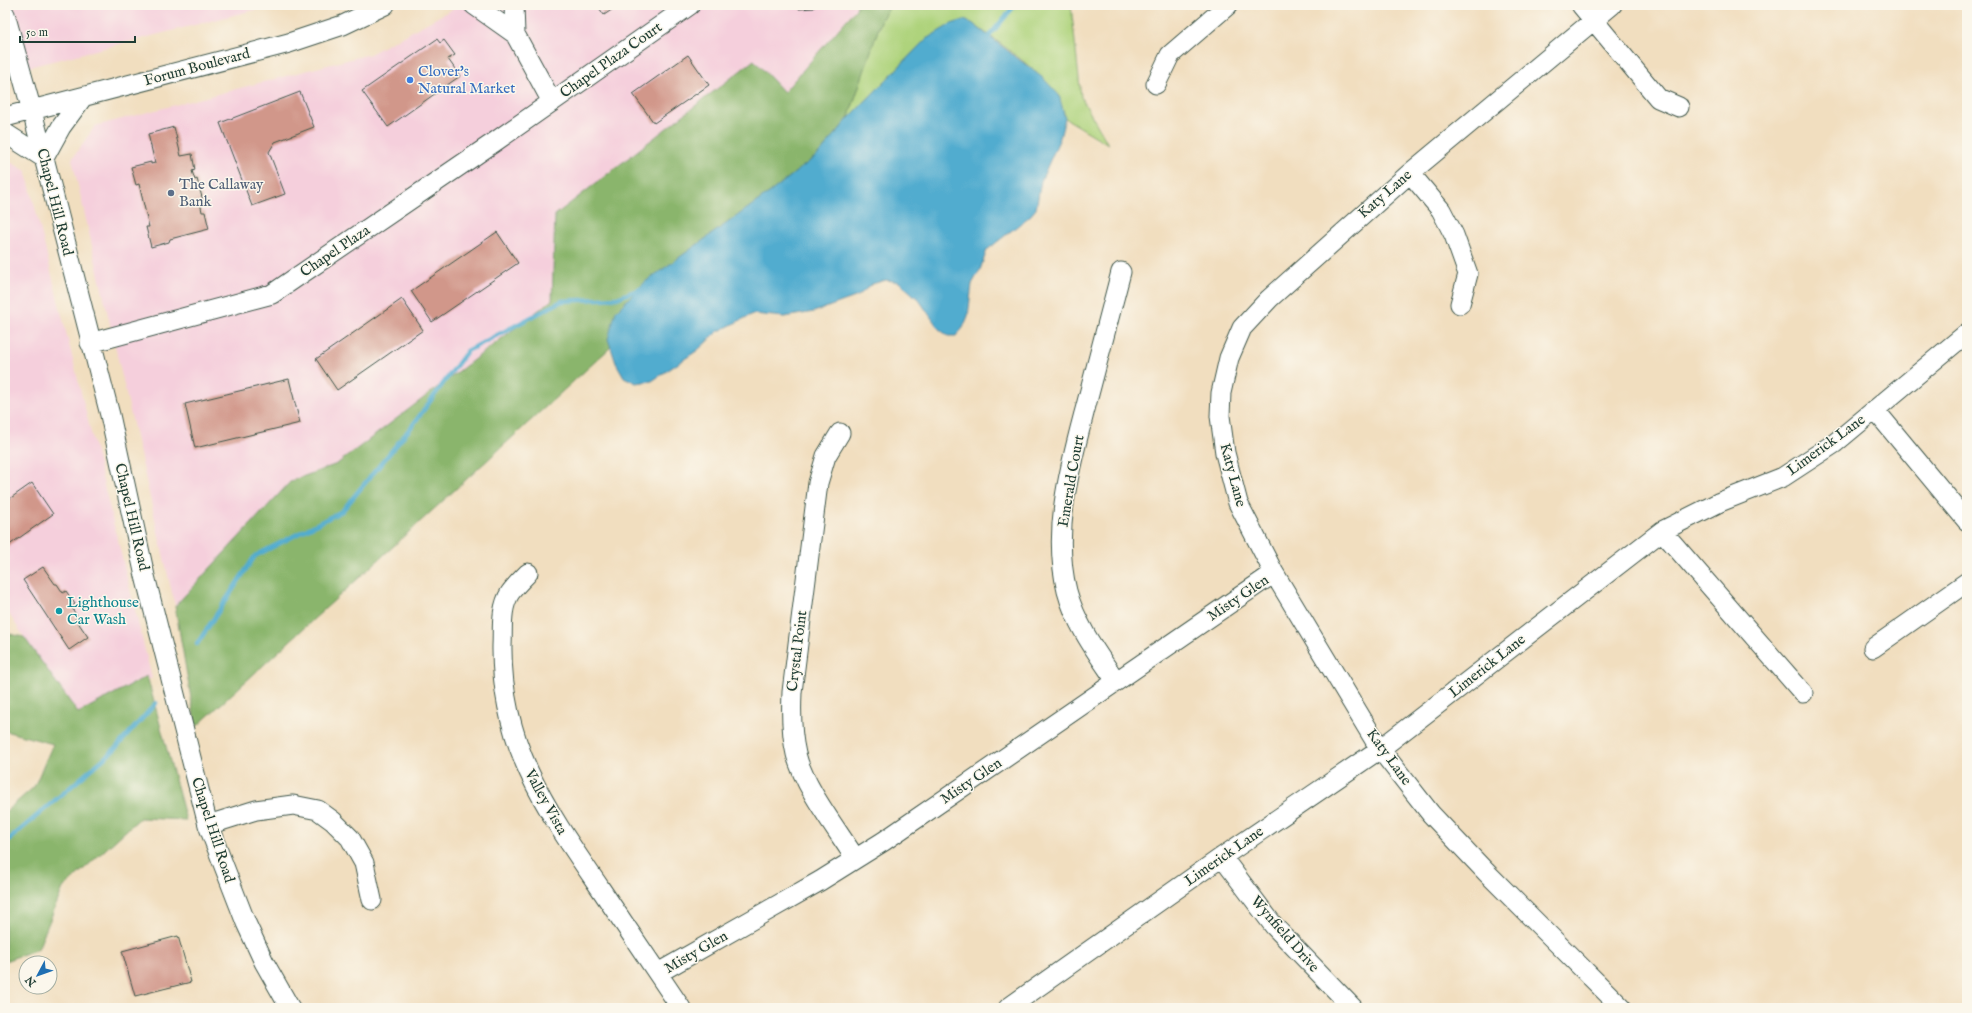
<svg xmlns="http://www.w3.org/2000/svg" width="1972" height="1013" font-family="'IM FELL English',serif">
  <style>
    .built { fill: #f5cfdc }
    .green { fill: #aed37c; stroke: #668858 }
    .forest { fill: #8ab56c; stroke: #547950 }
    .water { fill: #51accf; stroke: #387482 }
    .lines { fill: none; stroke-linecap: round; stroke-linejoin: round }
    .stream { stroke: #51accf; stroke-width: 4.5 }
    .building { fill: #d1978a }
    .minor-casing { stroke: #3e5549; stroke-width: 21 }
    .minor { stroke: #fff; stroke-width: 19 }
    .shop-dot { fill: #3f7fe0; stroke: #fbf7ec; stroke-width: 1.5 }
    .service-dot { fill: #5c6f8a; stroke: #fbf7ec; stroke-width: 1.5 }
    .culture-dot { fill: #0f9aa8; stroke: #fbf7ec; stroke-width: 1.5 }
    .labels { text-anchor: middle; dominant-baseline: central; stroke-width: 3; stroke-linejoin: round; paint-order: stroke }
    .street-label { font-size: 15px; fill: #1f3d34; stroke: #fbf7ec }
    .shop-label { font-size: 15px; fill: #366cbe; stroke: #fbf7ec; text-anchor: start }
    .service-label { font-size: 15px; fill: #4e5e75; stroke: #fbf7ec; text-anchor: start }
    .culture-label { font-size: 15px; fill: #0d838f; stroke: #fbf7ec; text-anchor: start }
  </style>
  <rect width="100%" height="100%" fill="#fbf7ec"/>
  <filter id="ink" filterUnits="userSpaceOnUse"><feTurbulence type="fractalNoise" baseFrequency=".025" numOctaves="2"/><feDisplacementMap in="SourceGraphic" scale="8" xChannelSelector="R" yChannelSelector="G"/><feConvolveMatrix kernelMatrix="1 2 1 2 8 2 1 2 1" color-interpolation-filters="sRGB"/></filter>
  <filter id="wash" filterUnits="userSpaceOnUse"><feTurbulence type="fractalNoise" baseFrequency=".012" numOctaves="4" result="noise"/><feDisplacementMap in="SourceGraphic" scale="16" xChannelSelector="R" yChannelSelector="G"/><feGaussianBlur stdDeviation="0.9" result="paint"/><feColorMatrix in="noise" values="0 0 0 0 0 0 0 0 0 0 0 0 0 0 0 0 0 1.4 0 .05"/><feComposite in="paint" operator="in"/></filter>
  <g filter="url(#wash)">
    <rect width="100%" height="100%" fill="#f1debf"/>
    <path class="built" d="M5,5H274L5,73Z
      M460,5H857L856,8L784,92L754,60L555,215L553,300L337,464L291,481L175,606L72,159L95,126L370,54Z
      M5,159L26,171L152,678L78,718L5,608Z"/>
    <path class="green" d="M891,5H1071L1081,97L1108,144L1065,118C1061,82 1000,44 972,23L964,20L926,39L848,119L882,18Z"/>
    <path class="forest" d="M857,5H891L882,18L848,119L819,154L769,193L645,282L608,339L611,347L196,727L175,606L291,481L337,464L552,300L555,215L754,60L784,92L856,9Z
      M5,633L24,637L78,713L147,676L186,820L140,818L63,888L38,949L5,961V812L34,787L53,744L5,731Z"/>
    <path class="water" d="M964,20L972,23L1043,78L1059,95L1065,118L1060,138L1041,181L1036,209L1030,216L987,250L980,270L972,284L968,316L963,328L956,336H948L939,329L919,300L899,282L886,280L872,284L858,296L814,312L784,317L753,314L717,332L698,350L652,381L636,383L624,377L616,363L608,339L616,311L645,282L769,193L819,154L848,119L926,39L951,24Z"/>
    <g class="lines">
      <path class="stream" d="M986,40L1015,5
        M197,644L255,556L342,511L412,426L467,351L562,301L617,298L642,288
        M5,843L115,749L156,703"/>
    </g>
    <g id="blocks">
      <path class="building" d="M597,5H619L604,15Z
        M799,5H814V8L799,9Z
        M437,39L440,43L444,40L455,55L448,59L460,76L388,127L362,91Z
        M688,55L709,85L654,123L633,94Z
        M300,92L314,127L275,142L269,152L285,194L252,206L220,123Z
        M174,127L181,156L192,154L195,170L192,171L195,180L197,179L203,201L200,202L202,212H205L209,229L170,239L169,242L151,247L146,227H149L139,184L136,185L131,167L151,162V164L155,163L148,134Z
        M497,232L518,263L432,322L411,291Z
        M402,299L423,330L337,390L316,359Z
        M289,379L300,423L195,448L185,404Z
        M32,483L53,514L5,548V502Z
        M43,567L55,584H57L63,593L66,591L75,604L71,607L77,616L75,618L88,637L69,650L23,580Z
        M178,936L191,982L135,996L122,951Z"/>
    </g>
  </g>
  <g filter="url(#ink)">
    <use href="#blocks" fill-opacity="0" stroke="#3e5549" stroke-width="1"/>
    <g class="lines">
      <g class="minor-casing">
        <path id="minor" d="M474,5L515,34
          M514,5L515,34L552,102
          M1581,5L1658,98L1679,107
          M1612,5L1410,173L1269,299L1242,328L1229,358L1221,393L1220,416L1225,453L1238,503L1274,573L1380,749L1431,814L1486,872L1622,1008
          M5,14L32,111L110,415L145,576L208,825L246,923L264,962L290,1008
          M1156,84L1170,55L1228,5
          M5,117L289,43L343,25L385,5
          M5,133L44,158L61,127L83,97
          M1410,173L1441,210L1454,235L1468,274L1460,304
          M90,343L272,294L496,141L690,5
          M1875,410L1967,521
          M840,433L826,456L818,483L792,692C791,713 791,733 796,754C804,787 836,828 855,858
          M1662,531L1803,693
          M528,573C522,579 515,586 510,593C500,609 503,629 502,646C501,746 546,809 600,888C627,928 654,968 681,1008
          M1873,648L1967,582
          M1116,681C1097,653 1076,625 1067,591C1051,527 1072,460 1088,398C1099,356 1110,314 1121,272
          M208,825L256,810L293,805L318,810L333,821L350,838L364,863L372,900
          M1222,857L1274,926L1353,1008
          M658,973L820,881L884,841L1274,573
          M1008,1008L1222,857L1380,749L1662,531L1720,502L1783,477L1835,443L1967,333"/>
      </g>
      <use href="#minor" class="minor"/>
    </g>
  </g>
  <circle class="shop-dot" cx="410" cy="80" r="4"/>
  <circle class="service-dot" cx="171" cy="193" r="4"/>
  <circle class="culture-dot" cx="59" cy="611" r="4"/>
  <g class="labels">
    <g class="street-label">
      <text transform="translate(611 60) rotate(-35)">Chapel Plaza Court</text>
      <text transform="translate(197 67) rotate(-15)">Forum Boulevard</text>
      <text transform="translate(1385 194) rotate(-41)">Katy Lane</text>
      <text transform="translate(55 202) rotate(76)">Chapel Hill Road</text>
      <text transform="translate(335 251) rotate(-34)">Chapel Plaza</text>
      <text transform="translate(1826 445) rotate(-36)">Limerick Lane</text>
      <text transform="translate(1233 475) rotate(75)">Katy Lane</text>
      <text transform="translate(1071 481) rotate(-80)">Emerald Court</text>
      <text transform="translate(132 517) rotate(77)">Chapel Hill Road</text>
      <text transform="translate(1238 598) rotate(-34)">Misty Glen</text>
      <text transform="translate(797 651) rotate(-83)">Crystal Point</text>
      <text transform="translate(1487 666) rotate(-38)">Limerick Lane</text>
      <text transform="translate(1389 757) rotate(54)">Katy Lane</text>
      <text transform="translate(971 781) rotate(-34)">Misty Glen</text>
      <text transform="translate(546 802) rotate(61)">Valley Vista</text>
      <text transform="translate(213 830) rotate(72)">Chapel Hill Road</text>
      <text transform="translate(1224 856) rotate(-35)">Limerick Lane</text>
      <text transform="translate(1285 934) rotate(49)">Wynfield Drive</text>
      <text transform="translate(696 952) rotate(-30)">Misty Glen</text>
    </g>
    <g class="shop-label">
      <text x="418" y="71">Clover's<tspan x="418" dy="17">Natural Market</tspan></text>
    </g>
    <g class="service-label">
      <text x="179" y="184">The Callaway<tspan x="179" dy="17">Bank</tspan></text>
    </g>
    <g class="culture-label">
      <text x="67" y="602">Lighthouse<tspan x="67" dy="17">Car Wash</tspan></text>
    </g>
  </g>
  <rect width="1972" height="1013" fill="none" stroke="#fbf7ec" stroke-width="20"/>
  <g transform="translate(38 975) rotate(229)"><circle r="19" fill="#fbf7ec" stroke="#a3ada2"/>
  <path d="M0-3L7 15L0 10L-7 15Z" fill="#1f6fb2"/>
  <text y="-6" font-size="11" font-weight="bold" text-anchor="middle" fill="#1f3d34">N</text>
  </g>
  <path d="M20 36v6h115v-6" fill="none" stroke="#1f3d34" stroke-width="2"/>
  <text x="26" y="36" font-size="12" fill="#1f3d34" stroke="#fbf7ec" stroke-width="3" paint-order="stroke">50 m</text>
</svg>
